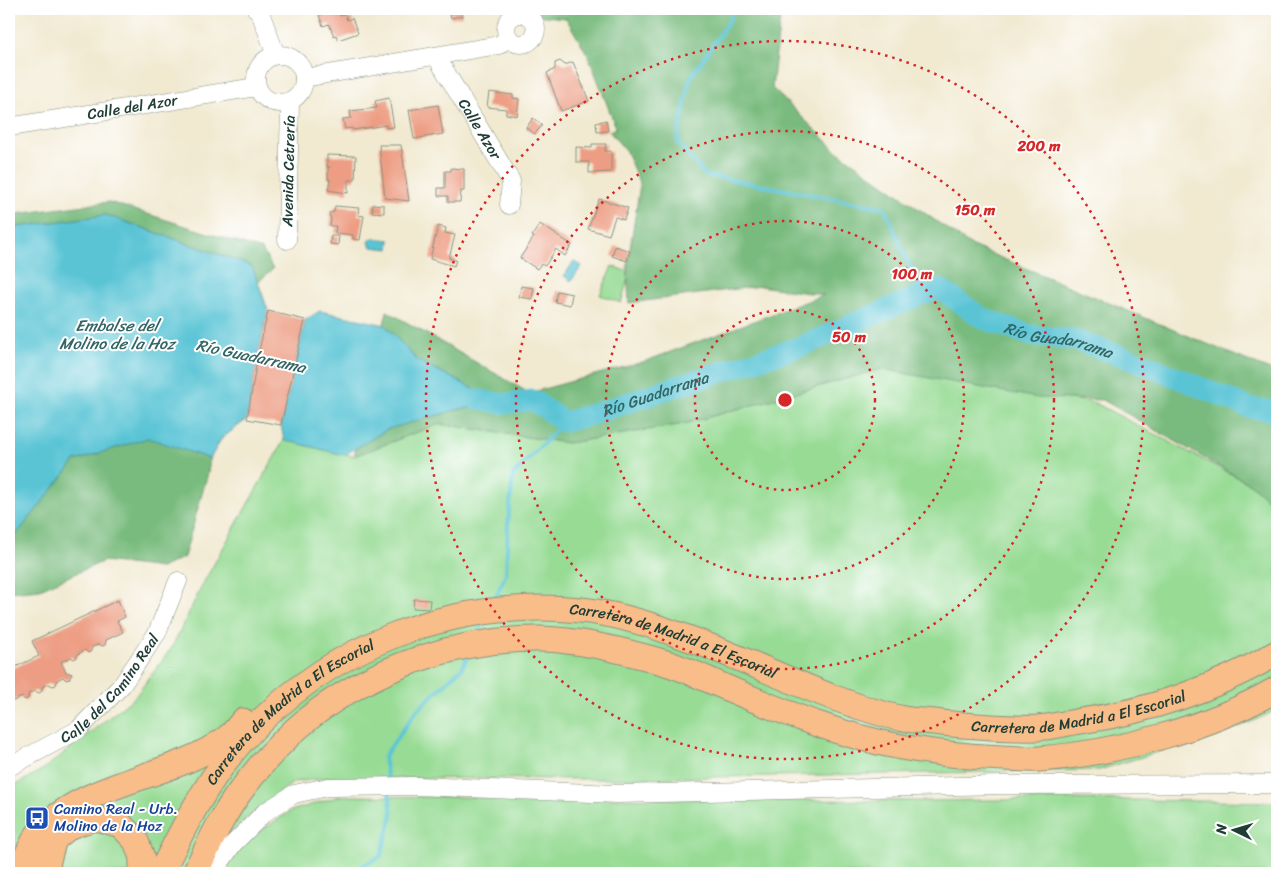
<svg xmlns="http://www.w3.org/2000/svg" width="1286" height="882" font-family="Sriracha,sans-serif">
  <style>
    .green { fill: #97db94; stroke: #5b8c64 }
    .forest { fill: #79bb7e; stroke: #4c7c59 }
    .water { fill: #5ac4d5; stroke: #3c8084 }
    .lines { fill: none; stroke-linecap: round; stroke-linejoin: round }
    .stream { stroke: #5ac4d5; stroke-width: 4 }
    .river { stroke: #5ac4d5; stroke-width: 21 }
    .building { fill: #ed9d83 }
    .minor-casing { stroke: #889382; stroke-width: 19 }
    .highway-casing { stroke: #889382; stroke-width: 27 }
    .minor { stroke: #fff; stroke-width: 18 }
    .highway { stroke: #f8bd88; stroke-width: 25 }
    .ring { fill: none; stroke: #d62828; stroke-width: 2.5; stroke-dasharray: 2.5 5 }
    .labels { text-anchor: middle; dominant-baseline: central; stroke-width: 4; stroke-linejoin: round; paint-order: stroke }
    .street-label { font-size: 15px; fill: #1f3d34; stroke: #fff }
    .transit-label { font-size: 15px; fill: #164399; stroke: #fff; text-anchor: start }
    .water-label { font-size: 16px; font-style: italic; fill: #316664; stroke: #fff }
    .centre { fill: #d62828; stroke: #fff; stroke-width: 2.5 }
    .ring-label { font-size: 15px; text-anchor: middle; font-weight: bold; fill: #d62828; stroke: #fff; stroke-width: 4; stroke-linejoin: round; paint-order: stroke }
  </style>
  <rect width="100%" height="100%" fill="#fff"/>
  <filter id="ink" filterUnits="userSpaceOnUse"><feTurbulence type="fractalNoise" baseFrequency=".02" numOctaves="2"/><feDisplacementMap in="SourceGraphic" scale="10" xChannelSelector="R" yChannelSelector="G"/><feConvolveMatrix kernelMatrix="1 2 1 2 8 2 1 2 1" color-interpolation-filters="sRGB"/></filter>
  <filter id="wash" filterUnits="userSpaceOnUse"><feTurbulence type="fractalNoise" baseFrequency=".0096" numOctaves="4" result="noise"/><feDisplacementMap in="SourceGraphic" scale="20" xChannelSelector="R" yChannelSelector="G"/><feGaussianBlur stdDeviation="1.12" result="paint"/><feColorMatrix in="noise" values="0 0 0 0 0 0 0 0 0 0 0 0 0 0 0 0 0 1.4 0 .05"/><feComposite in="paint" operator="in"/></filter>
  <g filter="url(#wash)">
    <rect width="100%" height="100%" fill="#f1e9d0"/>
    <path class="green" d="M612,266L628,272V278L621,303L600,295Z
      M881,369L1095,403L1250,484L1277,508V710L1242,726L1099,770L609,779L325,778L294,782L250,815L220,843L208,873H56L15,859L9,864V789L45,768L135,697L172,647L205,580L284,440L354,456L439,424L568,443L684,424Z
      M340,796L917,801L1065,799L1277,802V873H217L224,870L248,839L291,811Z"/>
    <path class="forest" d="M526,9H781L772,88L838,152L970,245L1277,373V508L1250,484L1103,400L1038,398L881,369L684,424L568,443L439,424L354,456L387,311L529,393L646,361L824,295L760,286L629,303L627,268L640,185L626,151L609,131L616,128L589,57L566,18L536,15Z
      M109,202L262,250L273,269L258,282L268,311L247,419L221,439L210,458L208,473L184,557L161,568L104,561L40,589L9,592V215Z"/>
    <path class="water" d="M106,215L252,266L268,311L257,360L247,419L221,439L210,459L148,438L75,461L9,544V228Z
      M372,238L390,240L389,249L371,247L369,242Z
      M574,261L582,266L571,281L564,276Z
      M320,311L385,325L417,360L504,404L460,409L388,429L344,455L284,440L281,425L305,320Z"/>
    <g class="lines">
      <path class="stream" d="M729,9L731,18L690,78L677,142L705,175L885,208L906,258L925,293
        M493,602L506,574L508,523L513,475L564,422
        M477,636L484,622
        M388,782L384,757L417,710L462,668L468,656
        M349,873L381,856L392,815L389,792"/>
      <path class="river" id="s1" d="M476,399L504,404L533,400L564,422L597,413L674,387L799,347L925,293L940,289L984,319L1030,335L1075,340L1142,363L1250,408L1277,411"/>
    </g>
    <g id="blocks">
      <path class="building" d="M449,9H461L462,16L451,18Z
        M332,10L333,14L339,12L340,16L345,14L347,20L352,18L358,33L338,40L336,35L334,36L329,24L323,26L319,15Z
        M560,61L565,65L573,62L589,101L561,111L547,73L555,69V63Z
        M489,92L513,95V98L519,99L517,116L506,114V109L487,107Z
        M389,98L394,127L386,128V125L353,130L352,128L345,129L343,119L351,118L350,111L377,108L375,101Z
        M438,105L443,134L414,139L409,110Z
        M533,118L542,125L535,134L526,128Z
        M606,120L608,131L597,132L596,123Z
        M592,144H606L605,151H611V172L589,173V162H576V147L592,148Z
        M379,145H401L409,201L385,198Z
        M327,155L356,156L355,179L354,180H348V193L328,190L330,179H328V168L330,167H327Z
        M451,168L464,169V191H461L460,202H448V196H438V188H445V171H451Z
        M599,199L628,208L624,220L615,217L609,235L588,229Z
        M373,204L384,205V213L372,212Z
        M335,206L359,208L358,215L364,216L360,240L353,239V235L335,233L336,226H330L331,219L329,213L334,212Z
        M540,224L572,245L565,256L556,249L545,266L541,264L537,269L520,258L534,237L532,236Z
        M438,226L446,228L445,233L455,235L449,258L456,260L454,266L430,259Z
        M331,236H339L338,245L330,244Z
        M615,246L630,251L627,261L612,256Z
        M521,286L534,288L532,299L519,297Z
        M557,291L572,294L570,305L555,302Z
        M268,311L305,320L281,425L247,419L257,360Z
        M414,599L430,600L429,609L413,608Z
        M118,600L125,617L117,621L123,632L106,640L105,645L102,646L99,644L92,647L91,651L88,653L85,650L78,654L76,658L74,659L71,657L61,662L66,672L72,674L69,679L66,680L63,677L57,680L56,685L53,686L49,684L43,686L41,692L39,693L35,691L29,693L28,698L25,700L22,697L9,703V670L39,656L32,641Z"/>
    </g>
  </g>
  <g filter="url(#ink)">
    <use href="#blocks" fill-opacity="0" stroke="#889382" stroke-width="1"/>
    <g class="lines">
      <g class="minor-casing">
        <g id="minor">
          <path d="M256,9L261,15L276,55"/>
          <circle cx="521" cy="29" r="15"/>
          <circle cx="280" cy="79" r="24"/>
          <path id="s2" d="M436,56L511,181L509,205"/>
          <path d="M304,78L499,45L508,38"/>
          <path id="s3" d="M9,127L256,87"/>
          <path id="s4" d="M287,240L290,102"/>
          <path id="s5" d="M9,767L78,730L122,685L157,633L178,581"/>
          <path d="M213,873L233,844L265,812L294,794L328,787L416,786L617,794L1002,785L1277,784"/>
        </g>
      </g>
      <g class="highway-casing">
        <g id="highway">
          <path d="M20,871C27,856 34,836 46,825C95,780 174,777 227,738C233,734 238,727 243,721"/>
          <path d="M49,873L47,864L54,839L70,826L95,818L121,825L136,841L142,858V873"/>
          <path id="s6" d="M161,873C183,828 206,782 240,743C327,645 450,598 581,610C612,613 649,624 679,635C731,653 780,677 832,697C856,706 879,714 904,719C917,721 930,721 942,723C973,726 1006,729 1037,728C1052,727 1067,723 1081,721C1151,711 1216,688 1277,653"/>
          <path d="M195,873C208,846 221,818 239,793C259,766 283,739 309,718C374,667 459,638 541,639C583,640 626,651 666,663C689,670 712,682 734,691C788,714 842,736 901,747C935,753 969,757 1003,758C1015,758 1028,760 1040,759C1117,753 1210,728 1277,689"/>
        </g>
      </g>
      <use href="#minor" class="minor"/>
      <use href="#highway" class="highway"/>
    </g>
  </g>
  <g class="ring">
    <circle cx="785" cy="400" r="90"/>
    <circle cx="785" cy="400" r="179"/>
    <circle cx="785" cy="400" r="269"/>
    <circle cx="785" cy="400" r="359"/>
  </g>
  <defs>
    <g id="bus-square" transform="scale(1.25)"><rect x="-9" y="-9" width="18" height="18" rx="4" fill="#1a4fb4" stroke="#fff"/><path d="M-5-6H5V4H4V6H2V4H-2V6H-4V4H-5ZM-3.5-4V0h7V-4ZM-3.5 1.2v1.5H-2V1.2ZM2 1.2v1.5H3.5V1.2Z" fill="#fff"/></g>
  </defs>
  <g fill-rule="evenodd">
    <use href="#bus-square" x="37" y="818"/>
  </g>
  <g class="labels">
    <g class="street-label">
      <text stroke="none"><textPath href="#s3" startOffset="125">Calle del Azor</textPath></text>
      <text stroke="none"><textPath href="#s2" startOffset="85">Calle Azor</textPath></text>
      <text stroke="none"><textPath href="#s4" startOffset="69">Avenida Cetrería</textPath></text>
      <text stroke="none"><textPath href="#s6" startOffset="630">Carretera de Madrid a El Escorial</textPath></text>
      <text stroke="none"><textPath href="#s5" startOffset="130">Calle del Camino Real</textPath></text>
      <text stroke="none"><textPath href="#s6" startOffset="1051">Carretera de Madrid a El Escorial</textPath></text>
      <text stroke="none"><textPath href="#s6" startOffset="211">Carretera de Madrid a El Escorial</textPath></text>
    </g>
    <g class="transit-label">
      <text x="54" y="809">Camino Real - Urb.<tspan x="54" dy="17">Molino de la Hoz</tspan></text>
    </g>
    <g class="water-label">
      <text x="117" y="325">Embalse del<tspan x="117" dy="18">Molino de la Hoz</tspan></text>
      <text stroke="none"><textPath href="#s1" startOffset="626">Río Guadarrama</textPath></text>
      <text transform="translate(251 356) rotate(12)">Río Guadarrama</text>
      <text stroke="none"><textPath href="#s1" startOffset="191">Río Guadarrama</textPath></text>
    </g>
  </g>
  <circle cx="785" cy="400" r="8" class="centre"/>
  <g class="ring-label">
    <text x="1039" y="151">200 m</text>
    <text x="975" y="215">150 m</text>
    <text x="912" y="279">100 m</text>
    <text x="849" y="342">50 m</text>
  </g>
  <rect width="1286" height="882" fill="none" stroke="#fff" stroke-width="30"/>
  <g transform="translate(1234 830) rotate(275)" stroke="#ffffff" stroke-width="4" paint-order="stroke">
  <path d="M0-4L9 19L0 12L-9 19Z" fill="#1f3d34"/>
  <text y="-8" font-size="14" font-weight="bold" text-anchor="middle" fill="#1f3d34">N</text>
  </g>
</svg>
